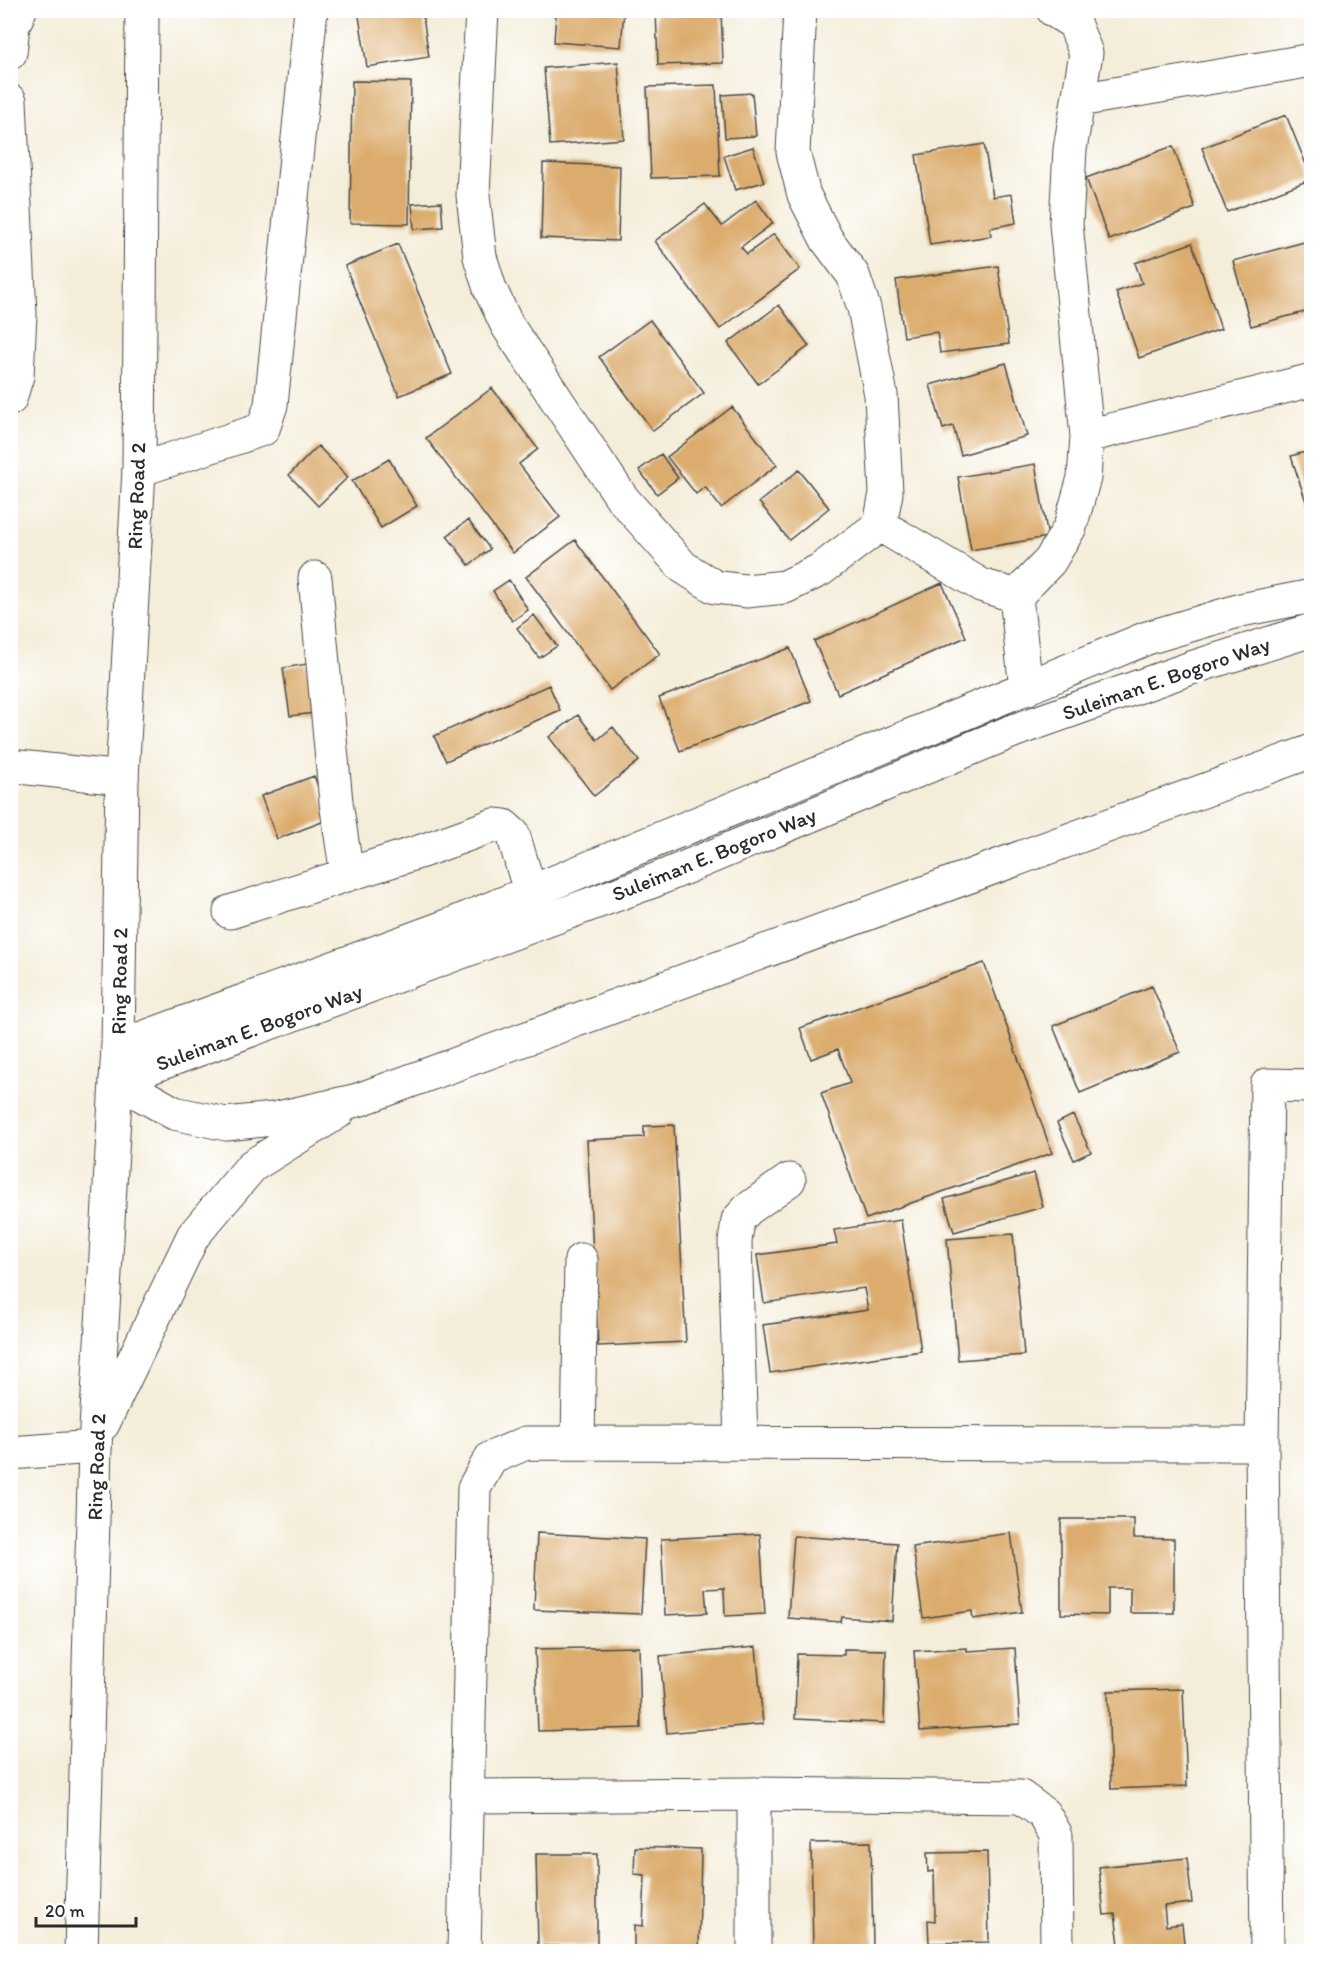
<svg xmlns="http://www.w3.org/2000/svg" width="1322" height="1962" font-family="Itim,sans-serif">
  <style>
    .building { fill: #dbac6d }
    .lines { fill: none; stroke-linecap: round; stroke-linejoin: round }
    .minor-casing { stroke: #494845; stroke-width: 35 }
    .major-casing { stroke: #494845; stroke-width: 35 }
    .minor { stroke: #fff; stroke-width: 33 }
    .major { stroke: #fff; stroke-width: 33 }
    .labels { text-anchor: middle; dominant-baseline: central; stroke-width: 6; stroke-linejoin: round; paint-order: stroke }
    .street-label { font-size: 21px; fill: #2b2b2b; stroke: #fff }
  </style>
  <rect width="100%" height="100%" fill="#fff"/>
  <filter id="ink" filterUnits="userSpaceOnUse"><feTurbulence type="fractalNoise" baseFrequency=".0167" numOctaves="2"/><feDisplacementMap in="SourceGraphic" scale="12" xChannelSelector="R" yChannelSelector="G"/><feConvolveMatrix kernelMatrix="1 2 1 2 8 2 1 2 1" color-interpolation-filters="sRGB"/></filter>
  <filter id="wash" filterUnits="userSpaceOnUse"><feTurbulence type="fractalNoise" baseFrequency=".008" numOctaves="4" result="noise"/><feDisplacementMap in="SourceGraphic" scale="24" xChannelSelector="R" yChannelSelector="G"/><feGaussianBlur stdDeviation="1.35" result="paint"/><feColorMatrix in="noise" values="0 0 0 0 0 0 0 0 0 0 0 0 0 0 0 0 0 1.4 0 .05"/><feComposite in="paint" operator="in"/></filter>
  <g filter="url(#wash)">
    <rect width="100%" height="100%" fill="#f4edd9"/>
    <g id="blocks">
      <path class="building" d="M358,10H422L429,57L367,67Z
        M544,10H624L621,47L554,42L556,13L543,12Z
        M656,10H721L723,63L658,65Z
        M618,62L624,139L550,145L544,68Z
        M352,81L411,82L409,224L350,223Z
        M716,85L720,176L651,178L647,87Z
        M752,93L756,136L725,138L722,95Z
        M1286,115L1312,179L1227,212L1202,148Z
        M984,144L993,197L1012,194L1016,223L990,228L991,236L930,245L916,155Z
        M1173,146L1195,208L1109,240L1086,178Z
        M753,147L764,182L735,190L724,156Z
        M543,163L620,166L618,241L541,238Z
        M756,200L773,223L741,247L747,254L774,234L800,269L720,329L655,241L705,204L722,226Z
        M441,202L443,227L414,229L412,204Z
        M1312,240V310L1251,326L1233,261Z
        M1192,243L1221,329L1139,358L1116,292L1142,283L1135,263Z
        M398,244L452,374L399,396L345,266Z
        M998,266L1009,344L940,353L937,332L904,337L896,280Z
        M779,305L809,346L758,384L728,343Z
        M650,320L704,393L653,431L599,357Z
        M1006,363L1027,436L961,455L953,426L943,429L930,385Z
        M492,388L538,449L519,464L560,517L513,553L426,438Z
        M732,407L777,465L721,508L705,487L696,494L667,457Z
        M318,446L348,477L318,506L289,475Z
        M1312,450V517H1311L1291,456Z
        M661,454L678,478L657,494L639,470Z
        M389,459L417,506L381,528L352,481Z
        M1035,464L1048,537L971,550L958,477Z
        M799,470L829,508L789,540L759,502Z
        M468,520L490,549L469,565L447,536Z
        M575,540L660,654L610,690L526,577Z
        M509,580L528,610L512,621L493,591Z
        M942,583L966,637L838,694L814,641Z
        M534,615L557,646L539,658L517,628Z
        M790,648L811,701L680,751L659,698Z
        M307,664L315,713L290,716L283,668Z
        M549,685L560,710L446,761L434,736Z
        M578,715L597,740L613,727L639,761L594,796L549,737Z
        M314,776L330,819L277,839L261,796Z
        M984,963L1052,1153L866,1219L821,1093L850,1083L838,1049L811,1059L800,1028Z
        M1152,986L1180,1052L1080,1093L1053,1026Z
        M1073,1115L1091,1152L1074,1160L1057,1123Z
        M674,1125L686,1342L598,1346L587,1140L644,1137V1126Z
        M1034,1173L1043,1207L954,1232L944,1199Z
        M901,1220L921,1351L770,1373L763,1325L868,1310L864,1288L764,1303L757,1255L837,1244L834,1230Z
        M1013,1234L1024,1355L958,1360L947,1239Z
        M1061,1519H1134V1538L1174,1539V1613H1130V1588H1108V1615L1061,1614Z
        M537,1533L645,1539L641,1614L534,1610Z
        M1011,1533L1022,1612L973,1619L972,1611L923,1618L913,1547Z
        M760,1534L765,1614L725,1616L724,1588L705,1589L707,1613L665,1615L661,1539Z
        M794,1536L897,1543L892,1621L842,1617L841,1622L788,1618Z
        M639,1647L641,1728L538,1731L535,1649Z
        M756,1647L763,1724L667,1733L660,1656Z
        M967,1648V1651L1015,1648L1020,1724L920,1731L914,1651Z
        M844,1649L886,1650L884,1723L795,1719L797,1654L844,1655Z
        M1183,1689L1187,1786L1111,1789L1108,1691Z
        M871,1842L873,1948L813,1949L811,1843Z
        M635,1847L701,1849L699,1951L634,1950V1925L643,1926L645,1875L634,1874Z
        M987,1852L989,1942L929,1943L928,1920L935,1921L934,1871L928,1872L927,1853Z
        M536,1854H597V1946H538Z
        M1187,1858L1192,1903L1164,1906L1166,1926L1182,1924L1185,1952H1120L1115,1914L1104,1915L1099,1867Z"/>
    </g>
  </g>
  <g filter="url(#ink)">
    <use href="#blocks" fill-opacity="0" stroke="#494845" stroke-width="1.5"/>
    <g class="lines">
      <g class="minor-casing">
        <path id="minor" d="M482,10L473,195L480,257L490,289L507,325L622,498L683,567L715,587L746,591L785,587L820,570L880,525L886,493L881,395L864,308L853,275L827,240L804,195L793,152L800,10
          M10,53L13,26L20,10
          M1079,100L1312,60
          M10,101L20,314L17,376L10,399
          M1087,436L1312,380
          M139,470L263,429L271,405L311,10
          M880,525L981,585L1016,596
          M315,578L336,802L347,875
          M1026,689L1016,596L1050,561L1070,527L1084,478L1087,436L1066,224L1070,149L1086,53L1074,23L1053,10
          M10,766L122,778
          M230,912L422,851L494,825L504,826L513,834L530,891
          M118,1047L453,924L1147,638L1241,610L1312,596
          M116,1080L653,881L1013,731L1191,668L1312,630
          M578,1443L581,1260
          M741,1443L735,1242L738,1220L748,1209L789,1180
          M10,1453L95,1447
          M754,1794V1952
          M467,1796L754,1794L1021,1797L1044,1814L1056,1835L1057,1952
          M464,1952L474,1488L491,1458L526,1443L1262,1444
          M1267,1952L1262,1444L1267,1085L1312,1086"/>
      </g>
      <g class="major-casing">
        <path id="major" d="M116,1080L174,1113L226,1124L273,1119L358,1100L1312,751
          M103,1424L193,1236L252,1166L338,1112
          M81,1952L95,1447L118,1047L122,778L139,470L142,10"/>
      </g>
      <use href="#minor" class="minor"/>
      <use href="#major" class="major"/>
    </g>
  </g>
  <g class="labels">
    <g class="street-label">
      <text transform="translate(136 496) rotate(-88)">Ring Road 2</text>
      <text transform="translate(1166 678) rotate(-19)">Suleiman E. Bogoro Way</text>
      <text transform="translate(714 854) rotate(-22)">Suleiman E. Bogoro Way</text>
      <text transform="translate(119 981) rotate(-89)">Ring Road 2</text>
      <text transform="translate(259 1027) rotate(-20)">Suleiman E. Bogoro Way</text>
      <text transform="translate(96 1467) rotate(-88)">Ring Road 2</text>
    </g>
  </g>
  <rect width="1322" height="1962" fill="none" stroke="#fff" stroke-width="36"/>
  <path d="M36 1917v9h100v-9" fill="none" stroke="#2b2b2b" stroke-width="3"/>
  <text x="45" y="1917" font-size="18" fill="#2b2b2b" stroke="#ffffff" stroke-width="4.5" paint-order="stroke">20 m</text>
</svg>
